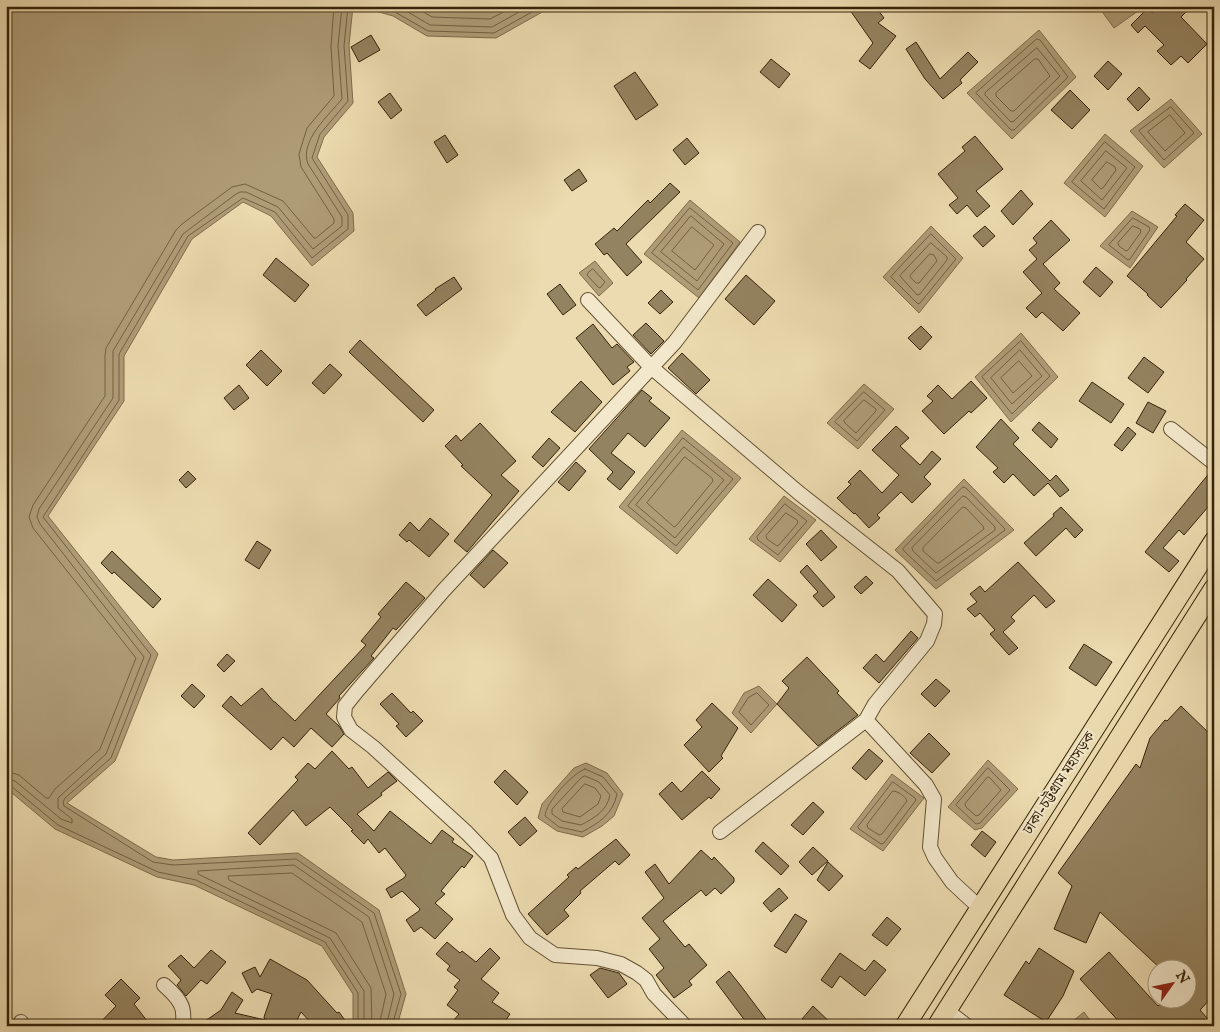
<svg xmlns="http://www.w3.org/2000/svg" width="1220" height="1032" font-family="'IM FELL English','Noto Serif Bengali',serif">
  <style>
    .water { fill: #ae9c77; stroke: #7e6c4b }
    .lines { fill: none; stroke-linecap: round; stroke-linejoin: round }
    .shore { stroke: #726040; stroke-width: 1 }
    .building { fill: #948360; stroke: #352309 }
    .minor-casing { stroke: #635133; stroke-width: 16 }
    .highway-casing { stroke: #352309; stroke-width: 21 }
    .minor { stroke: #f3e8cc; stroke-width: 14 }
    .highway { stroke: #ecdbb0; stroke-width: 19 }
    .labels { text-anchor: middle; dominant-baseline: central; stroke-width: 4; stroke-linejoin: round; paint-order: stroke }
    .street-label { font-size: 15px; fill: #352309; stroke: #f3e8cc }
  </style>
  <rect width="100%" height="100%" fill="#ecdbb0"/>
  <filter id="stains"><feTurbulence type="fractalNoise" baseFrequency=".004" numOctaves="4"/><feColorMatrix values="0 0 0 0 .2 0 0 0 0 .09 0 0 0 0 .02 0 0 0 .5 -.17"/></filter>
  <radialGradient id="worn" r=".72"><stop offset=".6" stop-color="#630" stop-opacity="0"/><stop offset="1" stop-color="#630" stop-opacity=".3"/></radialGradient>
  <path class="water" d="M6,6H353L349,45L353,103L324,137L317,157L353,213L354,231L312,266L271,216L243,202L192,239L124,356V401L48,516L158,654L115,761L67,803L156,857L173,860L298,853L379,910L406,994L397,1026H353V994L322,946L194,885L157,877L55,829L6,788Z
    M358,6H553L496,38L427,36L393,16Z
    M1098,6H1145L1114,28Z
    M1039,30L1076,77L1012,139L967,93Z
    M1171,99L1202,134L1164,168L1130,131Z
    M1105,134L1143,166L1105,217L1064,183Z
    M690,200L740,242L699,298L644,254Z
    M1132,211L1158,227L1130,268L1100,246Z
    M931,226L963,258L919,313L883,277Z
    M595,261L613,283L599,296L579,273Z
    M1021,333L1058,377L1011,422L975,377Z
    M864,384L894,409L858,449L827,423Z
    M682,430L741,478L677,554L619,507Z
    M964,479L1014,530L936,589L895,550Z
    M784,496L816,520L780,562L749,539Z
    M759,686L777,704L751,733L732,713L744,693Z
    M988,760L1018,789L982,828L975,830L948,807Z
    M586,763L607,773L623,794L614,816L602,826L583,837L557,831L538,818L542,804L574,768Z
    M892,774L924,798L883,851L850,829Z
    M1084,1012L1094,1026H1067Z"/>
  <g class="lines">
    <path class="shore" d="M348,6L344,46L348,101L320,134L312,158L348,215V229L312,258L275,212L243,198L188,236L119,354V400L43,517L151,655L111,758L65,798L63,802L64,806L153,862L173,865L296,859L374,913L401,994L392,1026
      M377,6L395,12L428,31L494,33L543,6
      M398,6L430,25L492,27L530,6
      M413,6L432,17L490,19L515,6
      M1037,39L1040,40L1068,77L1014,130H1011L976,93Z
      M1037,48L1060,76L1014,121L1011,122L985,95V93Z
      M1035,59H1038L1050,76L1014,111H1011L996,96V93Z
      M1171,107L1194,133L1164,160L1139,131Z
      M1170,115L1185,133L1165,151L1148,132Z
      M1105,142L1135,167L1104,209L1072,182Z
      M1106,151L1127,168L1102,200L1081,181Z
      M1107,162L1115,167L1116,170L1103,188L1101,189L1092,180Z
      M690,208L733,243L698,290L652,253Z
      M691,216L724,244L697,281L661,252Z
      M1133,218L1149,227L1150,230L1130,259L1128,260L1109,245Z
      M1133,226L1140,229L1141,232L1128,250L1126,251L1119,246L1118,243Z
      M692,227L714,245L695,270L672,251Z
      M931,234L956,259L920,303L918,304L891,277Z
      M931,243L947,257V260L920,294L917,295L900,276Z
      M930,254L934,255L937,261L919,283H916L911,278L910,276Z
      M593,269L605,282L600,288L598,287L587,275L588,273Z
      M1021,341L1050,376L1012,414L982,377Z
      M1020,350L1042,376L1012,404L991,378Z
      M1019,361L1032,376L1013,393L1001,378Z
      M864,392L885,410L857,441L835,422Z
      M864,400L876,409V411L856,433L845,423L844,421Z
      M683,438L733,479L676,546L628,506Z
      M684,447L724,480L675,538L636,505Z
      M685,457L712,478L713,481L676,526L674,527L647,503Z
      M963,487L966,488L1004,528L1005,530L936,581L904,551L903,549Z
      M963,496L966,497L995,527V530L936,573L913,551L912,548Z
      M785,504L807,521L778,555L758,540L757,537Z
      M963,507L966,508L983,526L984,529L939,563H937L923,551V548Z
      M786,513L797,520L798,523L779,545L777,546L767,539L766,536Z
      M757,693L769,705L751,725L739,712L748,698Z
      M988,768L1010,790L980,823L976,824L956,805Z
      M585,769L603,777L617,794C613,814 599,823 582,832L559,827L545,816C546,802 572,774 585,769Z
      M6,771L19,775L46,798H49L55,789L100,749L136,658L33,528L29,517L33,505L105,396V356L106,348L176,230L182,224L232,187L245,184L283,201L314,238H316L334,223V219L301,167L299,154L307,128L334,96L331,46L334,6
      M585,776L599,782L610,795C607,811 594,818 581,825L562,821L552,814V809L581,778Z
      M988,777L990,778L1001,790L979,815L976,816L966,807L965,804Z
      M6,779L15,781L61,819L72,823V819L58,808V798L106,754L144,657L40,524L37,517L39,509L113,398V351L183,234L236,194L240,192H246L278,207L313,249L342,226V217L308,164C299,141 329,115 342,99L338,46L342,6
      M893,782L915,798L916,800L884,843L881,844L859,829L858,827Z
      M585,784L595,788L601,796L598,804L580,817L563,812L562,809Z
      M6,785L11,786L58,825L158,872L196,880L325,942L358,993V1026
      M893,791C898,791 906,797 907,801L882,834L879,835L868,828L867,825Z
      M364,1026V991L330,938L198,874V871L294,865L369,917L394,994L386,1026
      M372,1026L371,988L336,933L229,880L228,876L292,873L362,922L386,994L379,1026"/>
  </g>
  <path class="building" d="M847,6H875L884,18L878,23L896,36L870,69L859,61L873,43Z
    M1160,6H1192L1181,17L1207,44L1188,63L1181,56L1171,65L1157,51L1164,45L1145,26L1138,33L1131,25L1148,8L1152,13Z
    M371,35L380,50L359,62L351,47Z
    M916,42L940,79L968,52L978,62L960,80L962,83L943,99L925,79L906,49Z
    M771,59L790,74L779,88L760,72Z
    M1108,61L1122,74L1108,90L1094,76Z
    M635,72L658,105L636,120L614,86Z
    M1139,87L1150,99L1138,111L1127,99Z
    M1070,90L1090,110L1072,129L1051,110Z
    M390,93L402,110L391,119L378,102Z
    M445,135L458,155L447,163L434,142Z
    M975,136L1003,169L976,191L990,206L977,217L967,205L957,214L949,205L958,198L938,174L965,151L962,147Z
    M687,138L699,153L685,165L673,150Z
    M579,169L587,181L572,191L564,180Z
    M670,183L680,192L626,244L642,262L627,276L607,253L604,255L595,244L614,228L617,231L648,200L650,203Z
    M1021,190L1033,204L1013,225L1001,211Z
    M1185,204L1204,220L1186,242L1204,259L1186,279L1187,280L1161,308L1147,295L1148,294L1127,276L1177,216L1175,215Z
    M1051,220L1070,240L1043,264L1060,283L1054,289L1080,313L1063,331L1042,312L1036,318L1026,308L1042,293L1023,272L1037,259L1029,250L1037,243L1033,238Z
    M985,226L995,236L983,247L973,236Z
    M276,258L309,285L295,302L263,275Z
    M1096,267L1113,282L1100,297L1083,282Z
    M746,275L775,301L754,325L725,299Z
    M454,277L462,289L426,316L417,305L436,290L435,289Z
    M560,284L576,305L563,315L547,294Z
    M661,290L673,302L660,314L648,303Z
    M646,323L664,341L651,354L633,335Z
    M593,324L612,348L617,344L634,362L627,367L630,371L613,385L576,338Z
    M921,326L932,337L920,350L908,338Z
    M360,340L434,410L423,422L349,352Z
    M261,350L282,371L267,386L246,365Z
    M682,353L710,380L696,394L668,368Z
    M1144,357L1164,372L1148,393L1128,378Z
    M330,364L342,375L324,394L312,383Z
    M581,381L602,402L575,432L551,412Z
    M971,381L987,398L971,413L969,411L944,434L922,411L933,401L927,396L938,385L952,399Z
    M1092,382L1124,404L1111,423L1079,401Z
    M239,385L249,398L234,410L224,398Z
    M642,390L652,398L649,401L670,418L645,447L628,433L611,453L635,472L620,490L607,479L613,472L589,449Z
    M1148,402L1166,411L1153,433L1136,423Z
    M1001,419L1019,438L1013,444L1050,481L1056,475L1069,490L1060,497L1048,483L1034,496L1013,474L1004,483L993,472L998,468L976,447Z
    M1039,422L1058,439L1051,448L1032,430Z
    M480,423L516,461L501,475L519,491L467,552L454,541L492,495L461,466L463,465L445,446L456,435L461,441Z
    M896,426L909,438L900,446L920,465L932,451L941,459L924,477L931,484L912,503L901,492L877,515L880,518L869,528L855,513L854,514L837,498L851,484L848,482L860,470L882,493L899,475L872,450Z
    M1128,427L1136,434L1122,451L1114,445Z
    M549,438L560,448L543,467L532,457Z
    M576,462L586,471L569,491L558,482Z
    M188,471L196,479L186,488L179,480Z
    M1211,471L1214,472V500L1184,535L1179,530L1163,548L1179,561L1169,572L1145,552Z
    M1061,507L1083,530L1075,538L1066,528L1036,556L1024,543L1054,516L1053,514Z
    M430,518L449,534L429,557L409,540L407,542L399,535L410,522L419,531Z
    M821,530L837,547L821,561L806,544Z
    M257,541L271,550L259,569L245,560Z
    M493,550L508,563L484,588L470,575Z
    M112,551L161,599L153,608L114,572L112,574L101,563Z
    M1018,562L1055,601L1046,608L1034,595L1011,617L1015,621L1003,632L1018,648L1009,655L990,634L995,630L980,613L975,617L967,609L977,602L970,594L980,586L985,592Z
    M807,565L835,597L823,607L813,596L818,592L800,572Z
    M866,576L873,583L861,594L854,587Z
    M768,579L797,605L782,622L753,595Z
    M406,582L425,598L396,630L393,628L371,656L374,658L339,696L340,698L326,714L339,726L344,734L332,747L311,728L294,747L283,737L271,750L222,706L231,696L241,706L262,688L274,702H275L295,721L366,645L361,641L381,617L378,614Z
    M911,631L918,638L879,683L863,668L876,654L884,662Z
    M1084,644L1112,662L1096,686L1069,668Z
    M227,654L235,661L224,672L217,665Z
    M807,657L839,691L837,693L858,715L818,746L777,704L789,688L782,681Z
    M936,679L950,691L935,707L921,694Z
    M192,684L205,696L194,708L181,696Z
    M392,693L411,713L413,711L423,721L406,737L396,726L399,724L380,704Z
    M712,703L738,728L721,756L723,758L709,772L684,745L702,727L696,720Z
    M1181,706L1214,738V995L1200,1010L1214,1026H1123L1080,979L1109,952L1158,1006L1165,1000H1188V970H1162L1100,912L1086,943L1054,929L1072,886L1058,873L1136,764L1140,768L1150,738L1165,720L1167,721Z
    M929,733L950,754L932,773L910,753Z
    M869,749L883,761L866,780L852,768Z
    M332,751L349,769L352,767L368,788L388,772L397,781L381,793L382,795L357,814L374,831L390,811L431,844L442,830L454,839L452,842L473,856L464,868L462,866L441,891L445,894L435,903L453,919L435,939L421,927L414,932L406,920L419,911L420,909L402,891L391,898L386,889L404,878L406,875L385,848L379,853L368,839L364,844L351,831L353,830L330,807L306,826L293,810L260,845L248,833L298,780L295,777L308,763L315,769Z
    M505,770L528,792L517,805L494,782Z
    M702,771L720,789L711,799L709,797L682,820L659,794L672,782L681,792Z
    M813,802L824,812L803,835L791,825Z
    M525,817L537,831L520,846L508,832Z
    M982,831L996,842L985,857L971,845Z
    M616,839L630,855L619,865L615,861L580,891L581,893L564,910L569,916L547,935L528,914L569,877L567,875L576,867L578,869Z
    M763,842L789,866L781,875L755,851Z
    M813,847L828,861L812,875L799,862Z
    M701,850L712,860L714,857L734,878V882L721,894L715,888L706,896L701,890L663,921L685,947L689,944L707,965L689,981L692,985L674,998L656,975L664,968L649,949L660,939L642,918L664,898L645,872L655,864L669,884Z
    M828,862L843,876L829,891L817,880Z
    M779,888L788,898L771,912L763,903Z
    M795,914L807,921L786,953L774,946Z
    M887,917L901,929L887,946L872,935Z
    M447,942L460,953L462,951L476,962L490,948L500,958L481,979L499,993L492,1002L510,1014L502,1026H449L459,1014L447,1005L458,990L454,987L460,980L447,970L450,966L436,954Z
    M1039,948L1074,971L1063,996L1046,1022L1004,995L1026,961L1029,964Z
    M211,950L226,962L207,984L201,980L186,996L177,985L181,980L168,966L181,955L194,968Z
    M840,953L865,971L874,960L886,970L865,996L840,976L832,988L821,980Z
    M270,959L307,980L337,1013L339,1012L349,1026H314L301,1012L294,1026H198L221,1010L232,992L243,1000L235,1013L265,1020L264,1017L272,994L257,989L252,993L242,973L255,967L260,977Z
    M600,968L619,973L627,984L608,998L590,975Z
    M729,971L741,986L771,1026H749L716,982Z
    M121,979L140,998L134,1004L151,1026H97L116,1006L105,995Z
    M813,1006L834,1026H810L802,1019Z"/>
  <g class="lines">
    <g class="minor-casing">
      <path id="minor" d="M588,300L651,367L799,493L898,571L935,614L934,624L927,641L875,704L866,720L926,785L934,799L930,847L935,858L952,882L980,908
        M1171,429L1214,463
        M720,832L866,720
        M164,985C172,992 183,1002 183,1013C184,1019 182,1021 184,1026
        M946,1010L967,1026
        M21,1022L23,1026
        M685,1026L654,994L646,980L637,973L621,964L597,958L555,955L530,938L513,915L491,858L467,833L373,747L351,730L344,717L345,706L357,691L443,591L675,342L758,232"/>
    </g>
    <g class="highway-casing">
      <path id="highway" d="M905,1026L1214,541
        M937,1026L1214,588"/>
    </g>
    <use href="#minor" class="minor"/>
    <use href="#highway" class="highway"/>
  </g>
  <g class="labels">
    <g class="street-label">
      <text transform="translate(1059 783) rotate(-57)">ঢাকা-চট্টগ্রাম মহাসড়ক</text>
    </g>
  </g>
  <rect width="1220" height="1032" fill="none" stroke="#ecdbb0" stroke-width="25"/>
  <rect x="8" y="8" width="1205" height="1017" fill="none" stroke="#352309" stroke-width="2.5"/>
  <rect x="12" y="12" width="1195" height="1007" fill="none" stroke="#352309"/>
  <g transform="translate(1172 984) rotate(57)"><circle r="24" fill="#f3e8cc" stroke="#a7997e"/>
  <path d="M0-4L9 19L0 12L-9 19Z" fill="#8f2418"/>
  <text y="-8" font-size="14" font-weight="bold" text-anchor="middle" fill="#352309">N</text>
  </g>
  <rect width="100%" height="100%" filter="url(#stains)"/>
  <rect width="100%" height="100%" fill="url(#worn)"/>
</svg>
